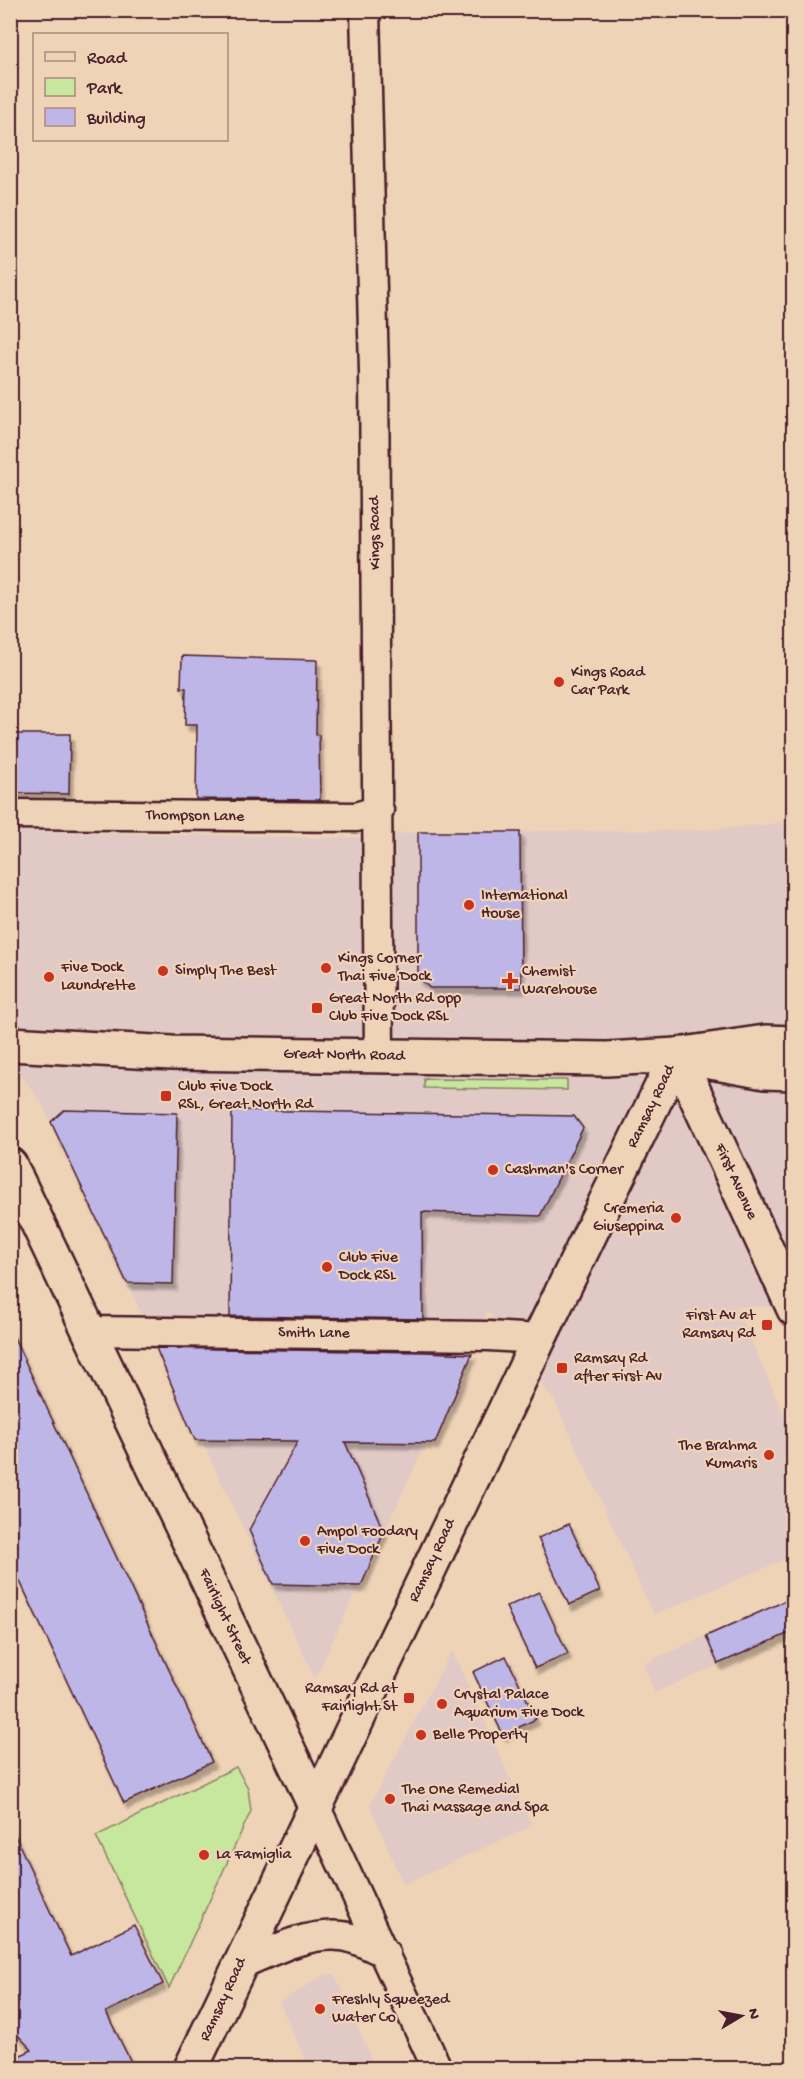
<svg xmlns="http://www.w3.org/2000/svg" width="804" height="2079" font-family="'Gochi Hand',sans-serif">
  <style>
    .built { fill: #e1cac5 }
    .green { fill: #c7e69e; stroke: #888264; stroke-width: 1.5 }
    .building { fill: #bfb6e8; stroke: #4a1f2b; stroke-width: 1.5; filter: url(#shadow) }
    .lines { fill: none; stroke-linecap: round; stroke-linejoin: round }
    .minor-casing { stroke: #4a1f2b; stroke-width: 33 }
    .tertiary-casing { stroke: #4a1f2b; stroke-width: 38 }
    .primary-casing { stroke: #4a1f2b; stroke-width: 38 }
    .minor { stroke: #efd3b6; stroke-width: 28 }
    .tertiary { stroke: #efd3b6; stroke-width: 33 }
    .primary { stroke: #efd3b6; stroke-width: 33 }
    .poi-dot { fill: #c8321e; stroke: #efd3b6; stroke-width: 2 }
    .labels { text-anchor: middle; dominant-baseline: central; stroke-width: 4.5; stroke-linejoin: round; paint-order: stroke }
    .street-label { font-size: 16px; fill: #4a1f2b; stroke: #efd3b6 }
    .poi-label { font-size: 16px; fill: #4a1f2b; stroke: #efd3b6; text-anchor: start }
  </style>
  <defs>
    <filter id="shadow"><feDropShadow dx="3.5" dy="6" stdDeviation="1.5" flood-color="#0004"/></filter>
  </defs>
  <rect width="100%" height="100%" fill="#efd3b6"/>
  <filter id="ink" filterUnits="userSpaceOnUse"><feTurbulence type="fractalNoise" baseFrequency=".0167" numOctaves="2"/><feDisplacementMap in="SourceGraphic" scale="12" xChannelSelector="R" yChannelSelector="G"/><feConvolveMatrix kernelMatrix="1 2 1 2 8 2 1 2 1" color-interpolation-filters="sRGB"/></filter>
  <g filter="url(#ink)">
    <path class="built" d="M793,822V1307H736L793,1435V1556L654,1615L555,1402L488,1311L315,1679L43,1106L11,1060L10,831L341,838L418,832L705,830Z
      M793,1597V1631L655,1693L643,1664Z
      M452,1650L532,1826L403,1885L370,1805Z
      M326,1974H335L375,2068H309L279,2002Z"/>
    <path class="green" d="M424,1079L567,1080V1090L424,1088Z
      M236,1767L248,1788L251,1811L169,1988L96,1836Z"/>
    <path class="building" d="M182,656L317,660L316,735H319L320,800L196,799L197,725H185L186,688H181Z
      M10,734H70L69,794L10,793Z
      M418,832H520L521,988H430L418,978Z
      M64,1110L177,1113L173,1284L127,1283L51,1122Z
      M232,1110L574,1116L583,1128L540,1216L422,1212L423,1319L230,1316Z
      M10,1329L212,1762L124,1803L10,1560Z
      M156,1348L424,1352L472,1354L435,1443L345,1442L384,1532L361,1586L273,1584L249,1530L298,1441L195,1440Z
      M569,1524L600,1591L569,1605L538,1538Z
      M539,1592L568,1654L535,1668L506,1607Z
      M794,1597V1631L718,1664L706,1636Z
      M506,1656L536,1719L503,1735L473,1672Z
      M10,1825L71,1956L134,1925L163,1984L106,2012L134,2068H10V2060L32,2050L10,2027Z"/>
    <g class="lines">
      <g class="minor-casing">
        <path id="minor" d="M365,10L374,372L379,1056
          M10,814L356,817L379,810
          M89,1331L489,1336L539,1339
          M316,1808L437,2068
          M239,1965C270,1952 307,1932 341,1936C356,1937 371,1947 385,1953"/>
      </g>
      <g class="tertiary-casing">
        <path id="tertiary" d="M677,1055L794,1309"/>
      </g>
      <g class="primary-casing">
        <path id="primary" d="M10,1044L172,1053L607,1059L677,1055L765,1042L794,1043
          M700,1060L765,1072L794,1073
          M10,1165L316,1808
          M191,2068L539,1339L677,1055"/>
      </g>
      <use href="#minor" class="minor"/>
      <use href="#tertiary" class="tertiary"/>
      <use href="#primary" class="primary"/>
    </g>
  </g>
  <g class="poi-dot">
    <circle cx="559" cy="682" r="6"/>
    <circle cx="469" cy="905" r="6"/>
    <circle cx="326" cy="968" r="6"/>
    <circle cx="163" cy="971" r="6"/>
    <circle cx="49" cy="977" r="6"/>
    <path d="M507 972h6v6h6v6h-6v6h-6v-6h-6v-6h6z"/>
    <rect x="311" y="1002" width="12" height="12" rx="3"/>
    <rect x="160" y="1090" width="12" height="12" rx="3"/>
    <circle cx="493" cy="1170" r="6"/>
    <circle cx="676" cy="1218" r="6"/>
    <circle cx="327" cy="1267" r="6"/>
    <rect x="761" y="1319" width="12" height="12" rx="3"/>
    <rect x="556" y="1362" width="12" height="12" rx="3"/>
    <circle cx="769" cy="1455" r="6"/>
    <circle cx="305" cy="1541" r="6"/>
    <rect x="403" y="1692" width="12" height="12" rx="3"/>
    <circle cx="442" cy="1704" r="6"/>
    <circle cx="421" cy="1735" r="6"/>
    <circle cx="390" cy="1799" r="6"/>
    <circle cx="204" cy="1855" r="6"/>
    <circle cx="320" cy="2009" r="6"/>
  </g>
  <g class="labels">
    <g class="street-label">
      <text transform="translate(376 533) rotate(-91)">Kings Road</text>
      <text transform="translate(195 817) rotate(1)">Thompson Lane</text>
      <text transform="translate(344 1056) rotate(1)">Great North Road</text>
      <text transform="translate(652 1107) rotate(-64)">Ramsay Road</text>
      <text transform="translate(735 1182) rotate(65)">First Avenue</text>
      <text transform="translate(314 1334) rotate(1)">Smith Lane</text>
      <text transform="translate(433 1561) rotate(-65)">Ramsay Road</text>
      <text transform="translate(224 1617) rotate(65)">Fairlight Street</text>
      <text transform="translate(224 2000) rotate(-65)">Ramsay Road</text>
    </g>
    <g class="poi-label">
      <text x="571" y="673">Kings Road<tspan x="571" dy="18">Car Park</tspan></text>
      <text x="481" y="896">International<tspan x="481" dy="18">House</tspan></text>
      <text x="338" y="959">Kings Corner<tspan x="338" dy="18">Thai Five Dock</tspan></text>
      <text x="61" y="968">Five Dock<tspan x="61" dy="18">Laundrette</tspan></text>
      <text x="175" y="971">Simply The Best</text>
      <text x="522" y="972">Chemist<tspan x="522" dy="18">Warehouse</tspan></text>
      <text x="329" y="999">Great North Rd opp<tspan x="329" dy="18">Club Five Dock RSL</tspan></text>
      <text x="178" y="1087">Club Five Dock<tspan x="178" dy="18">RSL, Great North Rd</tspan></text>
      <text x="505" y="1170">Cashman's Corner</text>
      <text x="664" y="1209" text-anchor="end">Cremeria<tspan x="664" dy="18">Giuseppina</tspan></text>
      <text x="339" y="1258">Club Five<tspan x="339" dy="18">Dock RSL</tspan></text>
      <text x="755" y="1316" text-anchor="end">First Av at<tspan x="755" dy="18">Ramsay Rd</tspan></text>
      <text x="574" y="1359">Ramsay Rd<tspan x="574" dy="18">after First Av</tspan></text>
      <text x="757" y="1446" text-anchor="end">The Brahma<tspan x="757" dy="18">Kumaris</tspan></text>
      <text x="317" y="1532">Ampol Foodary<tspan x="317" dy="18">Five Dock</tspan></text>
      <text x="397" y="1689" text-anchor="end">Ramsay Rd at<tspan x="397" dy="18">Fairlight St</tspan></text>
      <text x="454" y="1695">Crystal Palace<tspan x="454" dy="18">Aquarium Five Dock</tspan></text>
      <text x="433" y="1735">Belle Property</text>
      <text x="402" y="1790">The One Remedial<tspan x="402" dy="18">Thai Massage and Spa</tspan></text>
      <text x="216" y="1855">La Famiglia</text>
      <text x="332" y="2000">Freshly Squeezed<tspan x="332" dy="18">Water Co</tspan></text>
    </g>
  </g>
  <rect width="804" height="2079" fill="none" stroke="#efd3b6" stroke-width="36"/>
  <rect x="18" y="18" width="768" height="2043" fill="none" stroke="#4a1f2b" stroke-width="2" filter="url(#ink)"/>
  <rect x="33" y="33" width="195" height="108" fill="#efd3b6" stroke="#ad8b7e" stroke-width="1.5"/>
  <rect x="45" y="52" width="30" height="9" fill="#efd3b6" stroke="#ad8b7e" stroke-width="1.5"/>
  <text x="87" y="63" font-size="18" fill="#4a1f2b">Road</text>
  <rect x="45" y="78" width="30" height="18" fill="#c7e69e" stroke="#ad8b7e" stroke-width="1.5"/>
  <text x="87" y="93" font-size="18" fill="#4a1f2b">Park</text>
  <rect x="45" y="108" width="30" height="18" fill="#bfb6e8" stroke="#ad8b7e" stroke-width="1.5"/>
  <text x="87" y="123" font-size="18" fill="#4a1f2b">Building</text>
  <g transform="translate(741 2016) rotate(80)" stroke="#efd3b6" stroke-width="4.5" paint-order="stroke">
  <path d="M0-4.5L10 22L0 15L-10 22Z" fill="#4a1f2b"/>
  <text y="-9" font-size="16" font-weight="bold" text-anchor="middle" fill="#4a1f2b">N</text>
  </g>
</svg>
